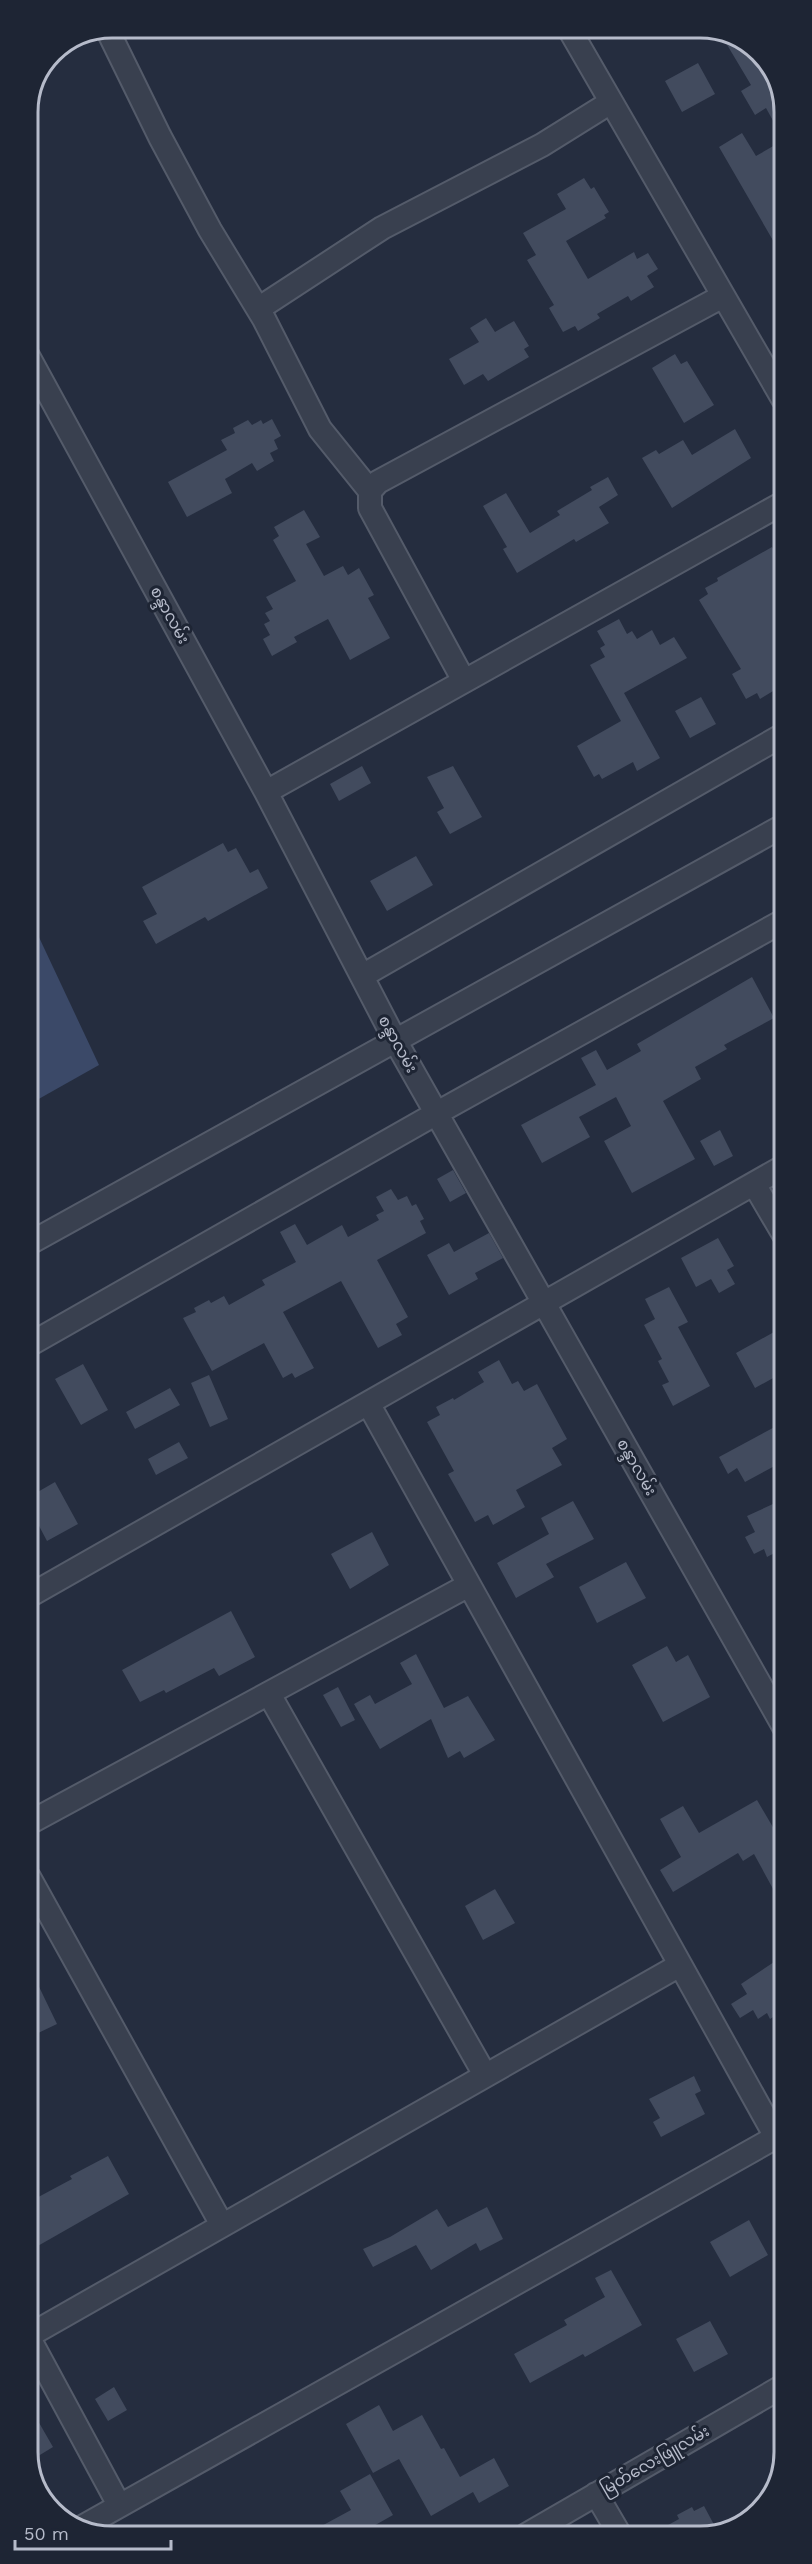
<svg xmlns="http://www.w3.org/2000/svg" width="812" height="2564" font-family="'Work Sans','Noto Sans Myanmar',sans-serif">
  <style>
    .water { fill: #3b4968 }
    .building { fill: #424b5e }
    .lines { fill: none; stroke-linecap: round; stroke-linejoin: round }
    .minor-casing { stroke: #545b6a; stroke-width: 26 }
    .minor { stroke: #39404f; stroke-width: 22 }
    .labels { text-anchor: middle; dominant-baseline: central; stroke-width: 6; stroke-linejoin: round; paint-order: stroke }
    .street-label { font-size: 16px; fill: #b6bbca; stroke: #1e2534 }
    .rim { fill: none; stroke: #b6bbca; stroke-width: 3 }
  </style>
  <rect width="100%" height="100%" fill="#252d3f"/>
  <path class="water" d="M37,933L99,1065L28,1105V938Z"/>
  <path class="building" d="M720,33L756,48L782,90V137L766,108L755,115L741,91L751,85Z
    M698,63L715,94L682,112L665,81Z
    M742,133L756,156L782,141V256L719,147Z
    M584,178L591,189L594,187L609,212L604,215L606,218L566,241L588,279L634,252L637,259L648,253L658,269L647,276L654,287L631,301L628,296L597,314L600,318L578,331L575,326L563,332L549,308L554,305L527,260L536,255L523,233L566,209L557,194Z
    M486,318L495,332L514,321L529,346L524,349L529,357L488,381L483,374L464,385L449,359L479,342L470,328Z
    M675,354L681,364L687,361L714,405L684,423L652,368Z
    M272,419L281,436L274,440L278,449L270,453L274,461L257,471L252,463L225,479L232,493L187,517L168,482L227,450L221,440L235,433L233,428L248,420L252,425L261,420L263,424Z
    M735,429L751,458L672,508L642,458L656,450L659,454L683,440L692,455Z
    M608,477L618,495L599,507L609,523L576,542L574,539L517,573L503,549L507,547L483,506L506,493L530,533L560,515L557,511L592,490L590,487Z
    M304,510L320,537L306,544L324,576L343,566L348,575L359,568L374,595L368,598L390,638L350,660L328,619L294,637L297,642L272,656L263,639L270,635L264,624L270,621L265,613L273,609L266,597L296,581L273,540L279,536L274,527Z
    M772,547L783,565V685L760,699L757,693L746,699L732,674L741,669L699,600L708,594L705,588L718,581L717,578Z
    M619,619L627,634L632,631L637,639L652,630L660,645L674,637L687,658L624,693L660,758L637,771L633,762L602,779L599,774L594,777L577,746L621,721L590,665L605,657L600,648L605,645L597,631Z
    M701,697L716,724L690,738L675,711Z
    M362,766L371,783L339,801L330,784Z
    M453,766L482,817L450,834L437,812L444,808L427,777Z
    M223,843L228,852L236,848L250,873L258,869L268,888L208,921L205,917L156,944L143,921L157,914L142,887Z
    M416,856L433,885L387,911L370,881Z
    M752,977L774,1018L724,1045L727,1049L695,1067L701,1079L663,1101L695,1159L632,1193L604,1141L631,1126L616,1097L579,1117L590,1137L542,1163L521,1125L596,1085L581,1058L596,1050L607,1070L641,1051L637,1044Z
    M720,1130L733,1156L714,1166L700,1141Z
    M453,1170L466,1193L450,1202L437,1179Z
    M391,1189L398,1200L407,1196L412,1206L416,1204L424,1219L420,1221L426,1233L377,1260L408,1317L396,1324L402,1335L378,1348L341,1281L283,1312L314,1368L295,1378L292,1373L283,1378L264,1343L212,1371L183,1318L196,1312L194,1308L209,1300L211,1303L224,1296L229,1305L265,1285L262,1280L296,1262L280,1232L295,1224L307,1245L342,1225L348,1237L379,1220L376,1215L384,1211L376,1197Z
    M489,1233L503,1258L475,1273L478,1279L449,1295L427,1255L449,1243L454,1252Z
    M718,1238L734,1266L727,1270L735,1284L719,1293L711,1279L696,1287L681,1258Z
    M669,1287L688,1322L678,1327L710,1386L673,1406L662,1385L669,1382L658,1361L662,1359L644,1325L655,1319L645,1299Z
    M774,1332L784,1349V1372L755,1388L736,1353Z
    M499,1360L512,1384L518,1381L524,1391L537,1384L567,1439L552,1448L562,1465L516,1490L525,1507L493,1525L488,1515L475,1522L448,1474L454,1471L427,1422L440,1415L436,1407L453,1398L454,1400L484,1382L478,1372Z
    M83,1364L108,1410L81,1425L55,1379Z
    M209,1375L228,1419L210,1427L191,1383Z
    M170,1388L180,1405L135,1429L126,1412Z
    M784,1422V1461L745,1482L737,1468L728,1474L719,1457Z
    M179,1442L188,1458L156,1475L148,1459Z
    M55,1482L78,1524L47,1541L29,1507V1497Z
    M784,1499V1548L767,1557L764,1549L754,1554L745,1537L755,1532L747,1516Z
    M573,1501L594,1539L546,1564L554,1577L516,1598L497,1563L549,1534L541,1518Z
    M372,1532L389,1565L350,1589L331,1554Z
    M626,1562L646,1598L597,1623L579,1587Z
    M231,1611L255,1657L219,1676L214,1668L166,1693L164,1690L140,1702L122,1670Z
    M667,1646L676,1662L688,1655L710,1697L663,1722L632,1665Z
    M416,1654L444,1708L468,1696L495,1740L464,1758L460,1751L448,1758L431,1719L380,1749L354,1704L370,1695L375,1704L412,1684L400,1663Z
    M338,1687L355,1720L341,1727L323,1695Z
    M757,1800L784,1846V1909L754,1854L743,1861L738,1853L673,1892L660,1870L681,1857L660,1819L683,1806L699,1833Z
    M495,1889L515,1923L483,1940L465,1906Z
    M777,1960L784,1972V2010L770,2019L767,2013L758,2019L753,2010L740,2018L731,2004L747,1994L741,1984Z
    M29,1966L57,2024L34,2035L29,2026Z
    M694,2076L701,2091L695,2094L705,2114L661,2137L653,2122L660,2118L649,2099Z
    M108,2156L129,2194L36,2247L30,2235L29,2202L72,2179L70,2176Z
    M487,2207L503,2239L480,2251L476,2243L431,2270L416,2245L373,2267L363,2249L390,2237L437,2209L448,2227Z
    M749,2220L768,2255L730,2277L710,2242Z
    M611,2270L642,2325L585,2357L583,2354L530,2383L514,2354L567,2325L564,2320L605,2297L595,2278Z
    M710,2321L728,2354L694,2372L676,2339Z
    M114,2387L127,2410L108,2421L95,2399Z
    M379,2405L393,2431L422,2415L441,2449L444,2448L460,2477L494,2458L509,2486L479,2503L473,2492L431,2516L399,2459L373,2473L346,2424Z
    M30,2407L53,2447L30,2461Z
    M370,2474L393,2515L356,2536H303L351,2510L340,2491Z
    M704,2506L719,2534L650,2535L679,2519L677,2515L692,2507L694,2511Z"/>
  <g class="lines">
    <g class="minor-casing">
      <path id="minor" d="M568,27L783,399
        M107,29L160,137L210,230L264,319L320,429L370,491
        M258,309L382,228L542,145L611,102
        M27,354L266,792L396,1042L784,1727
        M464,681L370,508V491L378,482L723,296
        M266,792L783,503
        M362,976L783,735
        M754,1184L784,1235
        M28,1244L783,826
        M29,1345L437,1113L783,921
        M368,1403L776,2137
        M29,1596L783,1167
        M269,1694L485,2075
        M29,1823L469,1585
        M29,1877L222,2225
        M30,2335L680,1965
        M30,2340L119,2505
        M596,2494L620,2535
        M82,2527L785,2132
        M526,2535L785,2385"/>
    </g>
    <use href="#minor" class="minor"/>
  </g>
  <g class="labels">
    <g class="street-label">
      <text transform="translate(170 615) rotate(61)">စန္ဒာလမ်း</text>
      <text transform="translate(398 1044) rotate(61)">စန္ဒာလမ်း</text>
      <text transform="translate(637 1467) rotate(60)">စန္ဒာလမ်း</text>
      <text transform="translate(655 2460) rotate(-30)">မြတ်လေးဖြူလမ်း</text>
    </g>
  </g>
  <path d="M0 0H812V2564H0ZM112 38H700A74 74 0 0 1 774 112V2452A74 74 0 0 1 700 2526H112A74 74 0 0 1 38 2452V112A74 74 0 0 1 112 38Z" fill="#1e2534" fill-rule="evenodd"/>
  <path class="rim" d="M112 38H700A74 74 0 0 1 774 112V2452A74 74 0 0 1 700 2526H112A74 74 0 0 1 38 2452V112A74 74 0 0 1 112 38Z"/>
  <path d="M15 2540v9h156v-9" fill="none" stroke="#b6bbca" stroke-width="3"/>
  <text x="24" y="2540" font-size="18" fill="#b6bbca" stroke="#1e2534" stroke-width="4.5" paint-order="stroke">50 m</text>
</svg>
